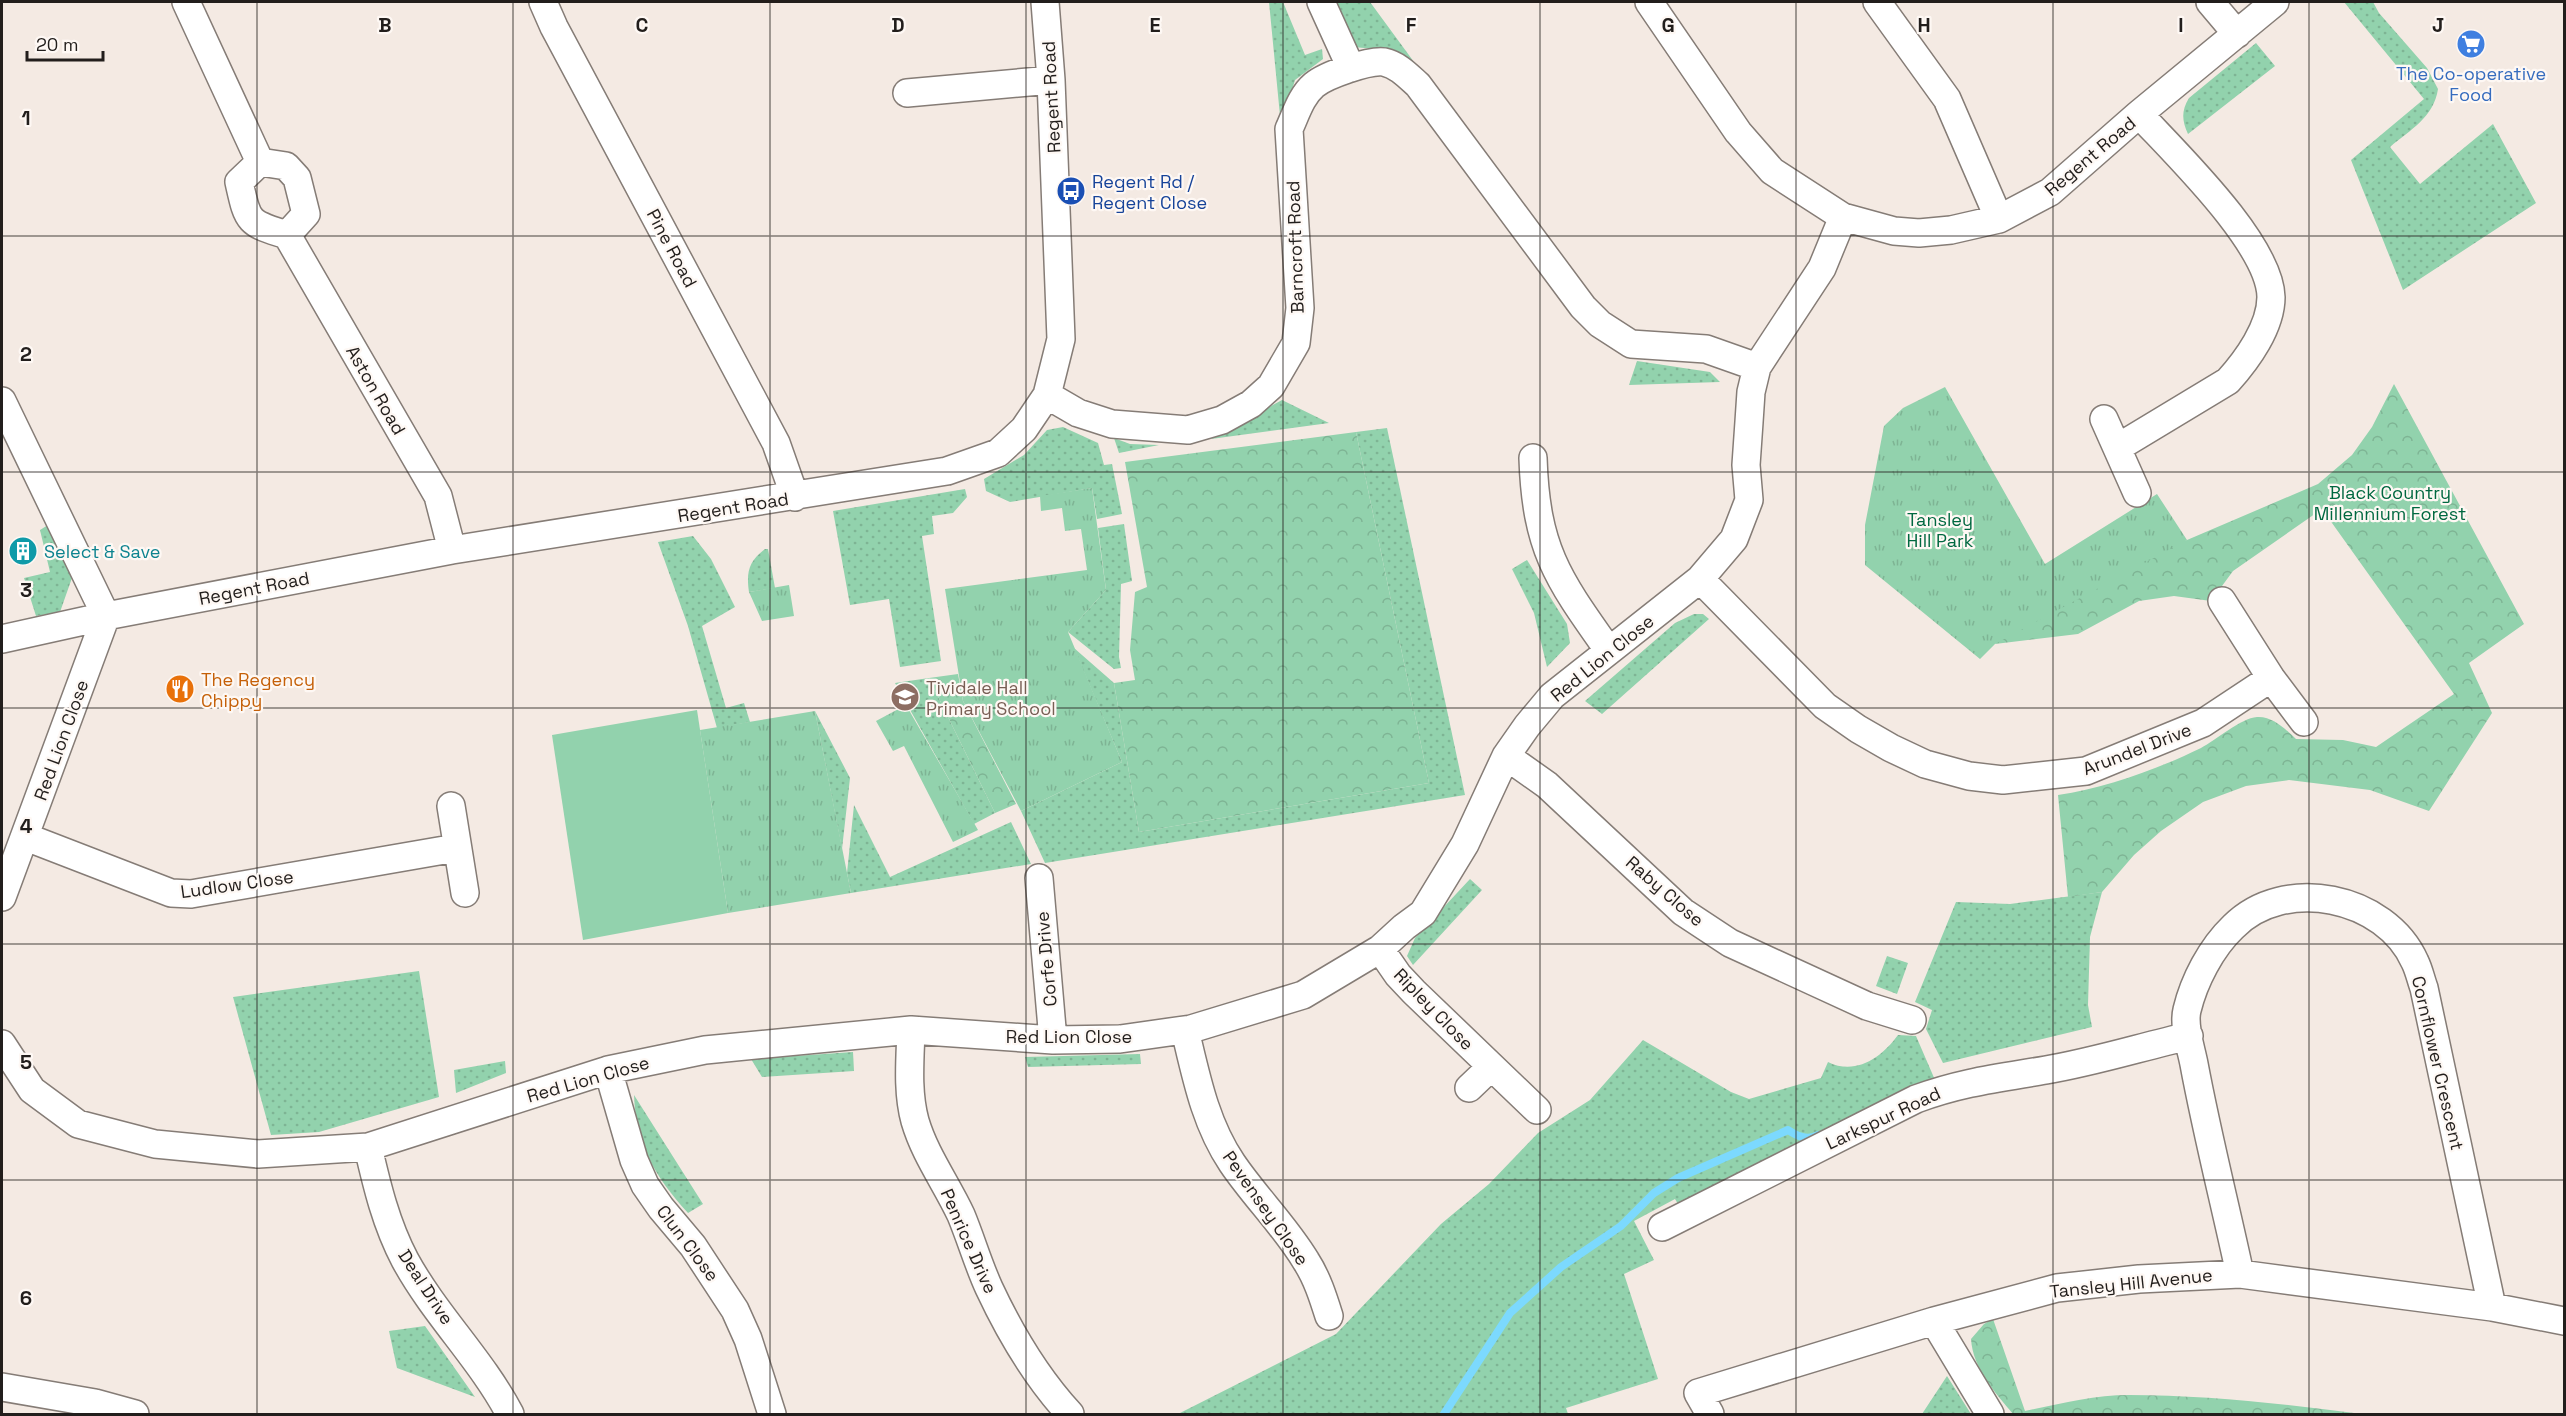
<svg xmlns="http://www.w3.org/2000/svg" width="2566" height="1416" font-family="'Space Grotesk',sans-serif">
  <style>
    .grass { fill: url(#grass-dots) }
    .forest { fill: url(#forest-crowns) }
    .park { fill: url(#park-tufts) }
    .pitch { fill: #92d2ad }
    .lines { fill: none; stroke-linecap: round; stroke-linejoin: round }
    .stream { stroke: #7cd9fe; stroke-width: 8 }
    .minor-casing { stroke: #857c76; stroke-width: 30 }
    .minor { stroke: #fff; stroke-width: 27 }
    .grid { fill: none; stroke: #221e1c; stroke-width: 1.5; stroke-opacity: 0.55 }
    .labels { text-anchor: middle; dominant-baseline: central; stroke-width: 4.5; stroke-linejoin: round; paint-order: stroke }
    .shop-label { font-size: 18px; fill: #366cbe; stroke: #fef8f4 }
    .street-label { font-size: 18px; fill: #221e1c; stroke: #fef8f4 }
    .transit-label { font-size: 18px; fill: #164399; stroke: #fef8f4; text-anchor: start }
    .park-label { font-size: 18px; fill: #006840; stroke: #fef8f4 }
    .culture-label { font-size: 18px; fill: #0d838f; stroke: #fef8f4; text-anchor: start }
    .food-label { font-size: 18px; fill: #c56008; stroke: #fef8f4; text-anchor: start }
    .education-label { font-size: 18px; fill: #785e54; stroke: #fef8f4; text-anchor: start }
    .grid-label { font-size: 20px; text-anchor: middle; font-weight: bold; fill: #221e1c; stroke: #fef8f4; stroke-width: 4.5; stroke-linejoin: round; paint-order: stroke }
  </style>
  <defs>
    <pattern id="grass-dots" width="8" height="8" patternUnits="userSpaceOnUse" patternTransform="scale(1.5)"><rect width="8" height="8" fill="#92d2ad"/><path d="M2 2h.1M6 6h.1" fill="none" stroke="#7eb494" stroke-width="1.8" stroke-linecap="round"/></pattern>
    <pattern id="forest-crowns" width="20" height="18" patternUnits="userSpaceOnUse" patternTransform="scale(1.5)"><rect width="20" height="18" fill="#92d2ad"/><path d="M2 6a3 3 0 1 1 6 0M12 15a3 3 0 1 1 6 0" fill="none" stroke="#7eb494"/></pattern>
    <pattern id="park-tufts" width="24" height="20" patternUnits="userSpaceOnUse" patternTransform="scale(1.5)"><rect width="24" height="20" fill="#92d2ad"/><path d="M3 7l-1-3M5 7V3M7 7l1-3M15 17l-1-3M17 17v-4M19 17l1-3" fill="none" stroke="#7eb494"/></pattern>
  </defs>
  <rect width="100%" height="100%" fill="#f4eae3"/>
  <path class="grass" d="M1269,2H1283L1305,55L1322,49L1323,59L1295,80L1281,126Z
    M1333,2H1370L1414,62L1387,50L1353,47Z
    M2344,2H2373L2379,13L2427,68L2438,89C2434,117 2410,130 2390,147L2420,184L2493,124L2536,203L2403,290L2351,160L2424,99Z
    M2256,43L2275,66L2188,134C2182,121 2181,111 2189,98Z
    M1637,361L1710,372L1720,382L1629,385Z
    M1282,400L1329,423L1211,439Z
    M1063,427L1098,443L1104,465L1112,464L1122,514L1097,519L1092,488L1010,502L986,491L984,479L1024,455L1047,430Z
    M1387,428L1465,795L1045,863L1021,811L1122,762L1074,648L1114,683L1139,832L1429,783L1356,432Z
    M1114,438L1130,444L1159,445L1119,453Z
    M965,489L967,497L953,513L932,516L934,534L922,536L941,661L900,667L889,599L850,605L833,511Z
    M1124,524L1132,581L1121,584L1119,657L1121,668L1114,669L1068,632L1106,590L1098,528Z
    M48,525L73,575L60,612L36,616L24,578L50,572L40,530Z
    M693,536L711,559L735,607L702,626L726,708L744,703L750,722L717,728L688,626L658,542Z
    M765,549H768L775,588L749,592C746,572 749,561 765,549Z
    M1527,560L1567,624L1570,643L1547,667L1534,613L1512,569Z
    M1694,614H1703L1709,619L1602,714L1585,701L1675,623Z
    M929,678L995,813L974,824L895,683Z
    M815,711L850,778L842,849Z
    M854,805L890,877L1011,822L1031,864L851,893L847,873Z
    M1470,879L1482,890L1413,965L1407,956L1415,938Z
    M2102,892L2090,937L2088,1005L2092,1027L1943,1063L1926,1029L1932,1010L1915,1002L1956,902L2010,904Z
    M1887,956L1908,963L1897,994L1876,986Z
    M419,971L439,1097L319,1132L271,1135L233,997Z
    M1898,1035L1916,1036L1935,1080L1678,1204L1675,1199L1634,1221L1654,1260L1624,1274L1658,1379L1566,1408L1568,1414H1178L1336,1334L1441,1224L1489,1184L1538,1133L1590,1100L1643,1040L1731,1092L1749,1099L1821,1078L1828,1062C1856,1076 1882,1057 1898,1035Z
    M853,1052L854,1071L762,1077L751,1059Z
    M1140,1054L1141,1064L1028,1067L1025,1057Z
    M505,1061L506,1073L456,1093L454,1070Z
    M634,1095L703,1204L688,1213C655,1176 636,1146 634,1095Z
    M425,1326L475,1397L397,1368L389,1331Z
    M1947,1376L1971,1414H1922Z"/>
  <path class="forest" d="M2394,384L2524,624L2469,663L2492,713L2429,811L2370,790L2289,780L2246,786L2203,802L2161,831L2134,855L2102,892L2068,897L2058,795C2105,788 2158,769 2201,748C2216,740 2241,718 2257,717C2273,716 2285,729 2296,739L2343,740L2376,747L2454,694L2322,509L2233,571L2211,601L2174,596L2139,601L2078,634L1995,644L2023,618L2143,550L2187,540L2318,484L2352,455L2372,427Z
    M1356,432L1429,783L1139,832L1114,683L1135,680L1130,650L1135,592L1147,587L1125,462Z
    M958,674L963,701L1016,804L995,813L929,678Z
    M1993,1319L2025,1411C2059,1404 2094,1395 2129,1395C2206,1395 2285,1404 2362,1414H2013C1995,1392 1973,1369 1971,1339L1984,1324Z"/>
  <path class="park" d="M1945,387L2045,564L2157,494L2187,540L1995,644L1980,659L1865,565V525L1884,426L1903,408Z
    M1092,488L1106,590L1068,632L1122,762L1021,811L963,701L945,589L1087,570L1081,529L1065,531L1062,508L1041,511L1040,496Z
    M789,585L794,616L762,621L749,592Z
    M906,705L978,830L953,842L904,746L893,751L876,721Z
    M815,711L851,893L728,913L700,730Z"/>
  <path class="pitch" d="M697,710L728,913L583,940L552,735Z"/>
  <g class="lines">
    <path class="stream" d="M1444,1414L1510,1313L1561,1267L1621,1226L1654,1193L1678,1178L1788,1130C1797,1136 1807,1141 1818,1135"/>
    <g class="minor-casing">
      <path id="minor" d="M186,2L260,162
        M543,2L554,27L776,443L795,497
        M1321,2L1351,68
        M1649,2L1738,132L1772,171L1843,217L1894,231L1919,233L1951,230L1999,219L2050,192L2139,114L2275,2
        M1877,2L1947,99L1999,219
        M2210,2L2237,34
        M907,93L1051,80
        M287,235L306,214L297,178L286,166L260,162L239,182C248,222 247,223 287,235L438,496L452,550
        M1047,395L1078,413L1112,424L1188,430L1222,420L1251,404L1271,386L1296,343L1300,308L1289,129C1296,114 1301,96 1314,85C1326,75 1369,60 1384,62C1398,65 1408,76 1418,85L1583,307L1600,324L1631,344L1706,349L1757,367
        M2,401L106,616
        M2104,419L2137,493
        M2117,448L2228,381C2247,360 2271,327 2271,297C2270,244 2175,153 2139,114
        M1533,458C1536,550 1558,579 1609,651
        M1700,579L1825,706L1858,729L1891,748L1925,764L1969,776L2003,780L2086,771L2203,723L2271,678
        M2222,601L2271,678L2304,722
        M2,639L106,616L452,550L947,471L998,453L1024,429L1047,395L1061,339L1051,80L1045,2
        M1506,756L1547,785L1683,912L1730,943L1867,1006L1912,1020
        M451,806L465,893
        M26,837L171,893L191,894L456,848
        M1039,878L1053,1040
        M2,897L106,616
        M1380,949L1398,975L1414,992L1537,1110
        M911,1030C910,1060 907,1092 915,1121C925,1155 946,1183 961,1215C971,1239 978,1264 989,1288C1010,1333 1036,1377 1070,1414
        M1185,1030C1196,1076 1205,1123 1232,1163C1255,1197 1285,1226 1306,1261C1317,1278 1323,1297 1329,1316
        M2,1044L32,1090L78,1124L155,1144L258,1154L368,1147L608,1070L705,1050L911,1030L1053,1040L1120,1039L1191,1029L1303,995L1380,949L1404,927L1423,913L1465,844L1506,756L1527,726L1552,696L1700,579L1734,539L1749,500L1746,465L1749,422L1751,392L1757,367L1822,268L1843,217
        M608,1070L634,1160L645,1185L661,1208L693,1246L735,1310L748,1339L772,1414
        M1469,1088L1491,1067
        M368,1147C377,1186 386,1224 405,1260C435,1315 481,1359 510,1414
        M1662,1227L1916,1099C1962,1082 1999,1078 2046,1070C2094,1062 2141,1047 2189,1036
        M2240,1274C2225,1204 2207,1134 2194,1064C2191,1048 2183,1026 2187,1010C2194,981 2211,948 2233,927C2284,875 2386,896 2415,962C2419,970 2421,980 2424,988L2492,1307
        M1934,1321L1990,1414
        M2,1387L95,1403L135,1414
        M1710,1414L1698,1393L1934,1321L2057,1288L2139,1279L2240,1274L2492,1307L2564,1321"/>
    </g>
    <use href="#minor" class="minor"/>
  </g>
  <path class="grid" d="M257,2V1414M513,2V1414M770,2V1414M1026,2V1414M1283,2V1414M1540,2V1414M1796,2V1414M2053,2V1414M2309,2V1414M2,236H2564M2,472H2564M2,708H2564M2,944H2564M2,1180H2564"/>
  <defs>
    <g id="supermarket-disc" transform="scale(1.5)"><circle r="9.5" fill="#3f7fe0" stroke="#fef8f4"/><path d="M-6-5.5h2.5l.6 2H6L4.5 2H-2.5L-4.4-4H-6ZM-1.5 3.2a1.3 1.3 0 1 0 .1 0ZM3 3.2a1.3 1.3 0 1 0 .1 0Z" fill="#fff"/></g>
    <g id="bus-disc" transform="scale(1.5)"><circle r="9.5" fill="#1a4fb4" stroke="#fef8f4"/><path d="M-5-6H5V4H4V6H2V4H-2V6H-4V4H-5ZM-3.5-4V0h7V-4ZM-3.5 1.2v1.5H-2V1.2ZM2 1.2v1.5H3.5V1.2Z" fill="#fff"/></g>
    <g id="building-disc" transform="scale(1.5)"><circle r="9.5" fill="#0f9aa8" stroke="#fef8f4"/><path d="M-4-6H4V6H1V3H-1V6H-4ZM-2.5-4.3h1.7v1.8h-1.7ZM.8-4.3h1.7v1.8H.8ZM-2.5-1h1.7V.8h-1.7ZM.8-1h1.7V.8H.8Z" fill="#fff"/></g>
    <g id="restaurant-disc" transform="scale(1.5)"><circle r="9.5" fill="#e8710a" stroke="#fef8f4"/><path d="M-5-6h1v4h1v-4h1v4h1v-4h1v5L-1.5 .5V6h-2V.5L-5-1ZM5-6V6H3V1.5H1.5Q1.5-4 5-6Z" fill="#fff"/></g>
    <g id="school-disc" transform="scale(1.5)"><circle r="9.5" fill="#8d6e63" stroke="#fef8f4"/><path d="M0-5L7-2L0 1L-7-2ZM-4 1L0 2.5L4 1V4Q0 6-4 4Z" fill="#fff"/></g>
  </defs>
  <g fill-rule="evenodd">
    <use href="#supermarket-disc" x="2471" y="44"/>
    <use href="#bus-disc" x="1071" y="191"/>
    <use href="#building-disc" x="23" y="551"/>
    <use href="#restaurant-disc" x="180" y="689"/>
    <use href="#school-disc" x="905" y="697"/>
  </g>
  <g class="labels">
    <g class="shop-label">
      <text x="2471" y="73">The Co-operative<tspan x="2471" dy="21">Food</tspan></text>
    </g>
    <g class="street-label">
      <text transform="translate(1051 97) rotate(-93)">Regent Road</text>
      <text transform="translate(2090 156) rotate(-40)">Regent Road</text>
      <text transform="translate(1295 247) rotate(-92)">Barncroft Road</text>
      <text transform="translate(672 248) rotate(62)">Pine Road</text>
      <text transform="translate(376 390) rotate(60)">Aston Road</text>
      <text transform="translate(733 507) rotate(-9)">Regent Road</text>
      <text transform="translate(254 588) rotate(-11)">Regent Road</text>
      <text transform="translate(1602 658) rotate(-39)">Red Lion Close</text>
      <text transform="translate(61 740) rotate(-70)">Red Lion Close</text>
      <text transform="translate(2137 749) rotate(-21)">Arundel Drive</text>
      <text transform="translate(237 884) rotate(-8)">Ludlow Close</text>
      <text transform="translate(1665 891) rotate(41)">Raby Close</text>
      <text transform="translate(1046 959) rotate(-95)">Corfe Drive</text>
      <text transform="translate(1434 1009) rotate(46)">Ripley Close</text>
      <text x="1069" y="1036">Red Lion Close</text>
      <text transform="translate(2438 1063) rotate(77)">Cornflower Crescent</text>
      <text transform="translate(588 1079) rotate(-16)">Red Lion Close</text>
      <text transform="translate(1883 1118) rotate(-25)">Larkspur Road</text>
      <text transform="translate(1266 1208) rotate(55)">Pevensey Close</text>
      <text transform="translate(969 1241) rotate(66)">Penrice Drive</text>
      <text transform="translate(688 1243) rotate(53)">Clun Close</text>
      <text transform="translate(2131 1283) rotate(-6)">Tansley Hill Avenue</text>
      <text transform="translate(426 1287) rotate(57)">Deal Drive</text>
    </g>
    <g class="transit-label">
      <text x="1092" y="181">Regent Rd /<tspan x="1092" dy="21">Regent Close</tspan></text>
    </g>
    <g class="park-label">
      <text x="2390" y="492">Black Country<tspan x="2390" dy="21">Millennium Forest</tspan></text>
      <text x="1940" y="519">Tansley<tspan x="1940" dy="21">Hill Park</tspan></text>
    </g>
    <g class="culture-label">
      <text x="44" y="551">Select &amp; Save</text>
    </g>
    <g class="food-label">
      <text x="201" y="679">The Regency<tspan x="201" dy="21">Chippy</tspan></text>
    </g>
    <g class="education-label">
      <text x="926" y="687">Tividale Hall<tspan x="926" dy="21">Primary School</tspan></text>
    </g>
  </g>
  <g class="grid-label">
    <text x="385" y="32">B</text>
    <text x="642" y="32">C</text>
    <text x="898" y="32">D</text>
    <text x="1155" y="32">E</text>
    <text x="1411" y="32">F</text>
    <text x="1668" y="32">G</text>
    <text x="1924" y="32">H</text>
    <text x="2181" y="32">I</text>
    <text x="2438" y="32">J</text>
    <text x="26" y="125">1</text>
    <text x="26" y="361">2</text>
    <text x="26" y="597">3</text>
    <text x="26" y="833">4</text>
    <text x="26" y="1069">5</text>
    <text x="26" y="1305">6</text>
  </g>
  <rect width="2566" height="1416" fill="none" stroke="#221e1c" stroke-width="6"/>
  <path d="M27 51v9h76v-9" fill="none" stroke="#221e1c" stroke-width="3"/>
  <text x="36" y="51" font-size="18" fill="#221e1c" stroke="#fef8f4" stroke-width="4.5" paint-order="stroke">20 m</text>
</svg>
